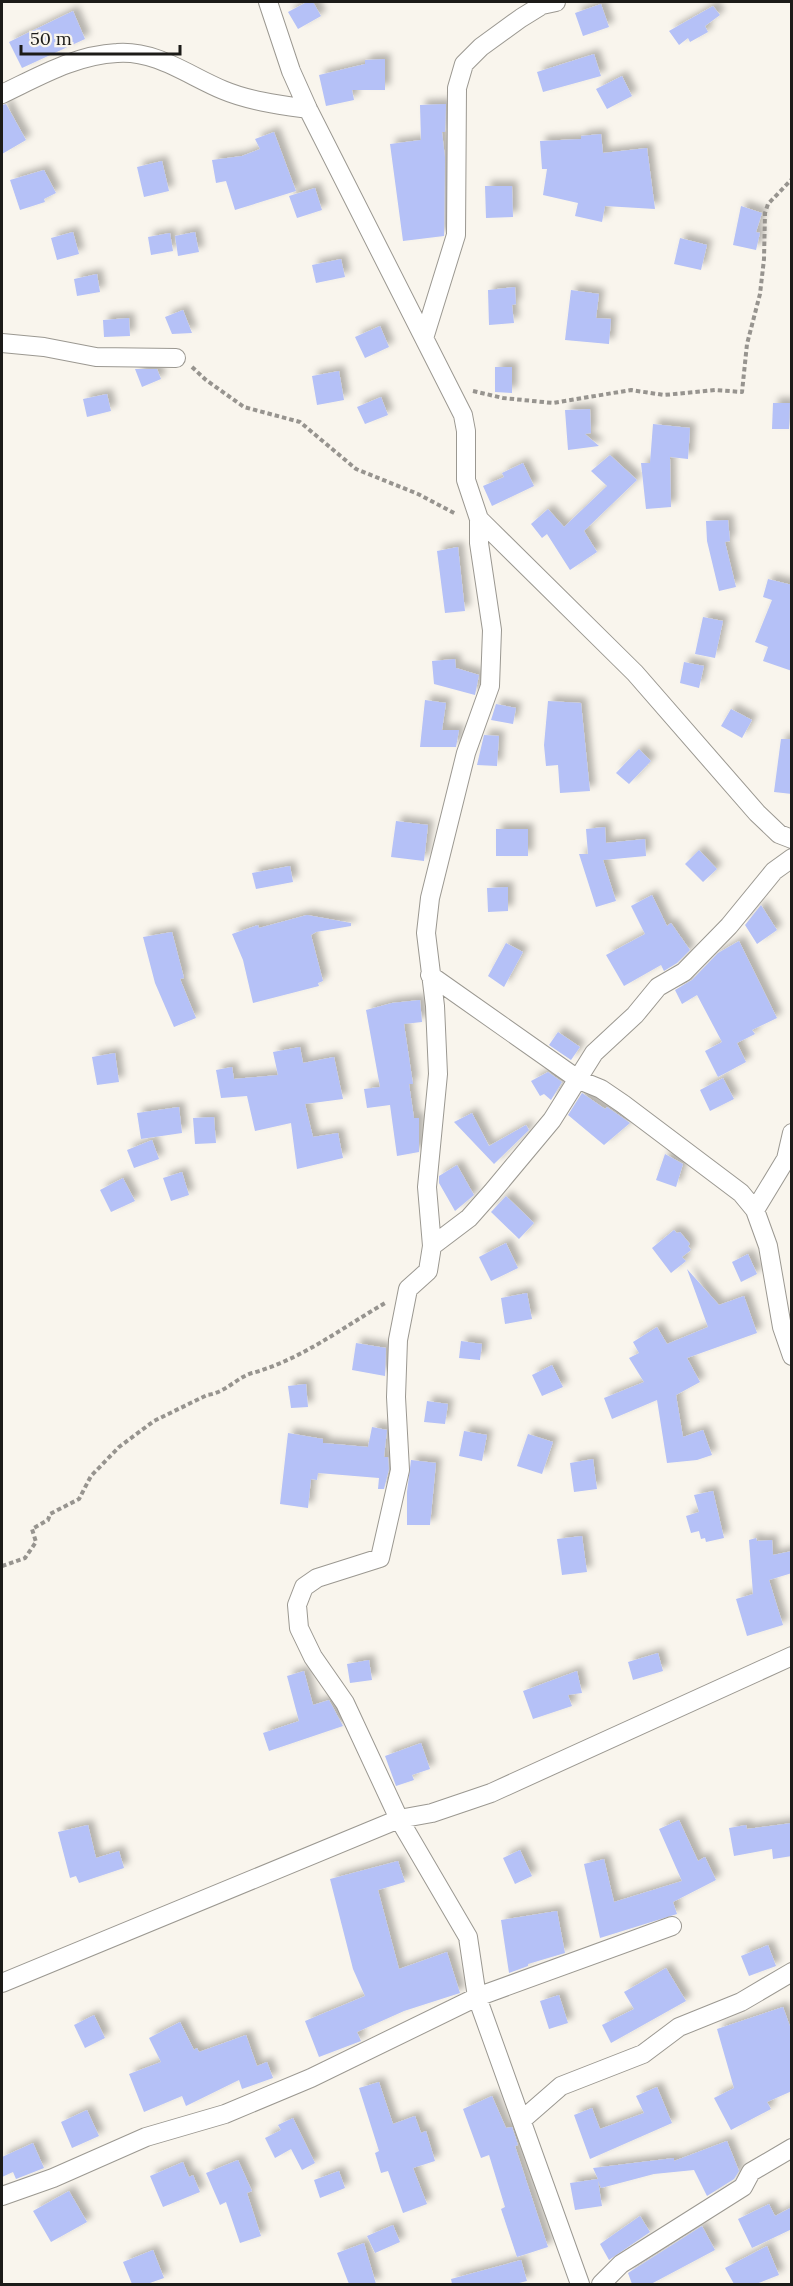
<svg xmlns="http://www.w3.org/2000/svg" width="793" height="2286" font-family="Lora,serif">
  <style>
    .building { fill: #b5c1f7; filter: url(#shadow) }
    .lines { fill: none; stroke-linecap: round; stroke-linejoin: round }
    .minor-casing { stroke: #9b9891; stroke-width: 20 }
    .path { stroke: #97948f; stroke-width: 4; stroke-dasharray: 4.5 3; stroke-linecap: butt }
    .minor { stroke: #fff; stroke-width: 18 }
  </style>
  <defs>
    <filter id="shadow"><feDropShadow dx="5.5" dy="-5.5" stdDeviation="3" flood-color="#0004"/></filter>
  </defs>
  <rect width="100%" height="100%" fill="#f9f5ed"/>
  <path class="building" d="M307,2H313L321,16L298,29L288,12Z
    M601,4L609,27L583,36L575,13Z
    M713,6L720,15L705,26L708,32L690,42L688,38L679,45L669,31Z
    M73,11L85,39L22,68L9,42Z
    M594,54L601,76L543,92L537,72Z
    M385,59V90H352L354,100L326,106L319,75L365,64V60Z
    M622,76L632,96L607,109L596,89Z
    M6,104L26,140L2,154V105Z
    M446,104L445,132H442L445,158L444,236L403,241L390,144L421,140L420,105Z
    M274,132L296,191L235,210L226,181L216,183L212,160L242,156L260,149L255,139Z
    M601,134L603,153L647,148L655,209L605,206L602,222L575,216L578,203L543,195L547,169H542L540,141L581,139V136Z
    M162,161L169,191L144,197L137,167Z
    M44,170L56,193L44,199L45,202L20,210L10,180Z
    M485,186H512L513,217L486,218Z
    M315,188L322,210L297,218L289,196Z
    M741,206L762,213L756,232L760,233L756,250L733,245Z
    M73,232L79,254L57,260L51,238Z
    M195,232L199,252L178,256L175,236Z
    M170,233L173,251L151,255L148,237Z
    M680,238L707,245L701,270L674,264Z
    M341,259L345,277L316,283L312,265Z
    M97,274L100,292L77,296L74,279Z
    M515,287L516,304L512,305L514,323L489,325L488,290Z
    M571,290L599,294L596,318L611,319L609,344L565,340Z
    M183,310L192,333L172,334L165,317Z
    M129,318L130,336L104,337L103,320Z
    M380,326L389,347L365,358L355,337Z
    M495,367H512V393L495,392Z
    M135,369H157L161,379L142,387Z
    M339,371L344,400L317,405L312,376Z
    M107,394L111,411L87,417L83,399Z
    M381,397L388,415L365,424L357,407Z
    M773,403H790L789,429H772Z
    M590,409L591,433L585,434L599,446L568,450L565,410Z
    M653,424L690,428L688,459L670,457L671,507L646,509L641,463H650Z
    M610,455L637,480L584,531L597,552L570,570L547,534L542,538L531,524L548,509L564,527L607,486L591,471Z
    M523,463L534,486L492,506L483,486L504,477L502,473Z
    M728,520L730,541L725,542L736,587L719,591L707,541L706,521Z
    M458,547L465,611L445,613L437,551Z
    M768,579L792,585V671L763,661L768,647L755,642L772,600L763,597Z
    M703,617L723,621L715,658L695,654Z
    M455,659L456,668L479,675L475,695L434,684L432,661Z
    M684,662L704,666L699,688L680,683Z
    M425,700L446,703L442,730H459L456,747H420Z
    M548,701L581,703L590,791L560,793L558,765L546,766L544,745Z
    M496,704L516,708L513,724L491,720Z
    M731,709L752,720L742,738L721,726Z
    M484,735L499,736L497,766L477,765Z
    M781,739H792V794L774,792Z
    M639,749L651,761L629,784L616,773Z
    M396,821L428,825L424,861L391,857Z
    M605,827L606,843L645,839L646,856L603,860L616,901L596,907L579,854H588L586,829Z
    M496,829H528V856H496Z
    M699,850L717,869L703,882L685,864Z
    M290,866L293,882L256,889L252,873Z
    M508,887V911L488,912L487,888Z
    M652,895L667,926L671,923L690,950L677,963L664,971L661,965L624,986L606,955L645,934L631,906Z
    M761,905L777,930L757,944L745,925Z
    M307,915L351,923V926L316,932L311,935L323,981L318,983L319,986L253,1003L243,960L232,934L258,925L259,928Z
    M172,932L184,978L180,979L196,1018L174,1027L155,983L143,937Z
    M739,941L777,1018L752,1030L755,1034L737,1043L746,1062L718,1077L705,1051L722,1042L697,995L682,1004L675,990L692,980L718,953Z
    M506,943L523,952L504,987L488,976Z
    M420,1000L422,1022L404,1024L413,1084H409L414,1118H419V1152L397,1156L390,1105L367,1108L364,1089L380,1087L366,1010L392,1003Z
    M558,1032L580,1047L571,1060L549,1045Z
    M300,1047L303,1063L334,1057L343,1099L305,1104L313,1137L338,1133L343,1158L297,1169L291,1123L255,1131L247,1096L221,1098L216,1070L232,1067L234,1079L278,1075L273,1052Z
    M115,1053L119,1082L97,1085L92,1057Z
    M548,1072L562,1082L551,1100L544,1094L540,1096L531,1081Z
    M723,1078L734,1099L710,1111L700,1090Z
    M582,1093L605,1109L607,1107L630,1123L604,1145L568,1115Z
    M179,1107L182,1133L141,1139L137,1113Z
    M472,1113L489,1146L526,1125L529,1130L494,1164L454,1122Z
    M214,1117L216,1143L195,1144L193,1118Z
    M152,1140L159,1159L134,1168L127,1150Z
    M665,1154L683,1164L676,1187L656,1180Z
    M457,1165L474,1195L455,1211L439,1183V1176Z
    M182,1172L189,1195L171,1201L163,1178Z
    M123,1178L135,1201L111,1212L100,1190Z
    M506,1196L534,1223L519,1239L491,1212Z
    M674,1230L677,1233L680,1232L690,1244L688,1246L691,1250L682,1257L686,1261L671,1273L652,1248Z
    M506,1243L518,1268L491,1281L479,1257Z
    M748,1254L757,1274L741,1282L732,1262Z
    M687,1269L719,1305L744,1296L757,1333L687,1358L700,1382L676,1395L683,1437L703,1430L712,1455L697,1460L667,1463L657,1400L612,1419L604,1398L644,1382L629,1358L639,1353L633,1342L657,1327L667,1344L708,1327Z
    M527,1293L532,1319L505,1324L501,1298Z
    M461,1341L482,1344L480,1360L459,1358Z
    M356,1343L386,1348L385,1376L352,1370Z
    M552,1365L563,1387L542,1396L532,1375Z
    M306,1384L308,1407L291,1408L288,1386Z
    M427,1401L448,1404L445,1424L424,1422Z
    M372,1427L387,1430L384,1457H388L389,1469L384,1489H378L379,1478L318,1473L317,1480L311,1479L308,1508L280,1504L288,1433L323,1439V1443L368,1447Z
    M464,1431L487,1435L482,1461L459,1456Z
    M528,1434L553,1442L542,1474L517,1466Z
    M593,1459L597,1489L574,1492L570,1463Z
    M411,1460L436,1463L430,1525H407V1492Z
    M713,1491L724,1538L706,1542L705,1538L701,1539L699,1531L691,1533L686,1516L699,1512L694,1495Z
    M582,1536L587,1572L562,1575L557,1539Z
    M756,1538L757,1541L772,1540L773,1555L792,1551V1573L769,1580L783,1625L747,1636L736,1599L753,1594L749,1540Z
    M658,1653L663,1671L633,1680L628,1662Z
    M369,1660L372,1680L350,1683L347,1664Z
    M304,1671L313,1705L329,1700L343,1726L269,1751L263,1733L299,1721L287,1676Z
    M577,1671L582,1693L568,1695L572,1706L533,1719L523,1691Z
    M421,1743L430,1769L412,1775L414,1780L396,1786L385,1756Z
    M679,1820L698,1861L705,1857L716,1880L673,1902L677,1914L600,1938L584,1864L604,1859L614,1902L682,1881L659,1829Z
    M792,1823V1856L773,1859L772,1849L734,1856L729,1828L746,1825L747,1829Z
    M88,1825L96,1858L119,1851L124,1868L79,1883L76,1876L70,1878L58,1832Z
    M520,1850L532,1876L515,1884L503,1858Z
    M398,1861L405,1882L378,1890L399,1969L447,1952L460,1993L404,2011L357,2032L361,2041L319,2057L305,2021L365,1996L353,1969L330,1879Z
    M557,1911L565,1953L528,1964V1966L509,1973L501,1920Z
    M768,1945L776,1966L749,1976L741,1956Z
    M666,1968L686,2001L611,2043L602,2025L634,2009L624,1992Z
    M559,1995L568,2023L549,2029L540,2001Z
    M783,2007L792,2032V2091L767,2102L771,2109L731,2130L714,2098L734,2088L717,2029Z
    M94,2015L105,2038L85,2048L74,2025Z
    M180,2022L194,2050L197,2048L199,2052L246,2035L257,2066L267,2062L273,2078L242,2089L239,2080L186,2106L182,2096L144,2112L129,2074L161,2062L149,2038Z
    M379,2082L393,2124L415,2116L421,2133L426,2131L435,2161L413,2168L427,2204L403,2213L388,2171L381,2173L375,2153L379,2151L359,2088Z
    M657,2087L672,2123L590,2159L574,2115L592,2108L600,2129L644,2113L636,2096Z
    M492,2096L506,2128L512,2127L518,2145L515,2146L548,2247L517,2257L501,2209L505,2207L489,2155L481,2158L463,2109Z
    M87,2110L99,2136L72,2148L61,2122Z
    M293,2118L315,2163L302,2170L291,2149L275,2158L265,2138L281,2130L278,2125Z
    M727,2141L739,2171L734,2179L707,2196L694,2170L654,2174L601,2188L598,2181L602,2206L575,2210L570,2183L598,2179L593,2168L674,2158V2161Z
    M33,2143L44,2168L16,2179L13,2172L2,2177V2157Z
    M238,2160L252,2191L247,2193L261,2236L240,2243L226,2202L220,2205L206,2173Z
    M183,2162L189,2177L193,2175L200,2192L163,2207L150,2176Z
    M339,2171L345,2188L320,2198L314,2180Z
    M69,2191L87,2222L51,2242L33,2211Z
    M769,2204L775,2216L792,2207V2229L752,2248L738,2219Z
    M640,2216L650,2232L609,2260L600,2244Z
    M393,2225L400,2242L375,2253L367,2236Z
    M702,2226L715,2250L651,2284H632L628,2273Z
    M364,2243L376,2284H349L337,2253Z
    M767,2246L779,2275L756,2284H734L725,2268Z
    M153,2250L164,2278L147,2284H132L123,2262Z
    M521,2260L527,2281L515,2284H452L451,2279Z"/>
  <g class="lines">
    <g class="minor-casing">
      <path id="minor" d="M268,2L291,71L308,109L463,415L466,431V480L479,519L635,673L757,813L779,834L792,839
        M2,94C38,77 75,55 117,53C156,50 189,76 223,90C249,101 280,105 308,109
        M425,335L456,235L457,88L464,64L481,47L521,18L542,5L556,2
        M2,343L44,347L96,357L176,358
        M479,519V543L492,630L490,686L466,753L430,898L426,933L435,1006L438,1074L427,1187L432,1246L428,1271L408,1289L398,1340L396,1397L400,1470L380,1558L317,1578L304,1587L297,1605L299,1628L313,1657L345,1703L399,1819L468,1937L477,1997L580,2284
        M430,975L579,1080L601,1089L623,1104L741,1193L755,1210
        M792,1133L786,1159L755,1210L768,1246L782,1327L792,1356
        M432,1246L469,1218L492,1192L552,1120L594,1053L635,1015L658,987L684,972L729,926L774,871L792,858
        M2,1983L399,1819L432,1813L491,1793L792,1656
        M522,2120L561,2086L643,2054L679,2027L741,2002L792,1972
        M2,2196L53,2178L146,2137L225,2114L311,2078L477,1997L672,1926
        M601,2284L621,2264L743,2187L751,2172L792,2148"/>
    </g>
    <path class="path" d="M192,367L206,380L244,407L300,422L356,469L418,494L456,514
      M473,391L503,398L553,403L631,390L664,395L715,390L742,392L747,344L760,294L764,259L765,213L768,204L792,179
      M2,1566L25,1558L36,1542L32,1529L48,1520L50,1514L79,1499L91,1476L119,1447L154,1421L207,1395C225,1393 236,1378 252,1373C301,1360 343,1327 387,1302"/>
    <use href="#minor" class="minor"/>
  </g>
  <rect width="793" height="2286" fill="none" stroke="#1c1b18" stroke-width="6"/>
  <path d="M21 45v9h159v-9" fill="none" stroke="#1c1b18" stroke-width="3"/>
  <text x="30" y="45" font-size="18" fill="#1c1b18" stroke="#f9f5ed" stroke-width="4.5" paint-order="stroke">50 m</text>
</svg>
